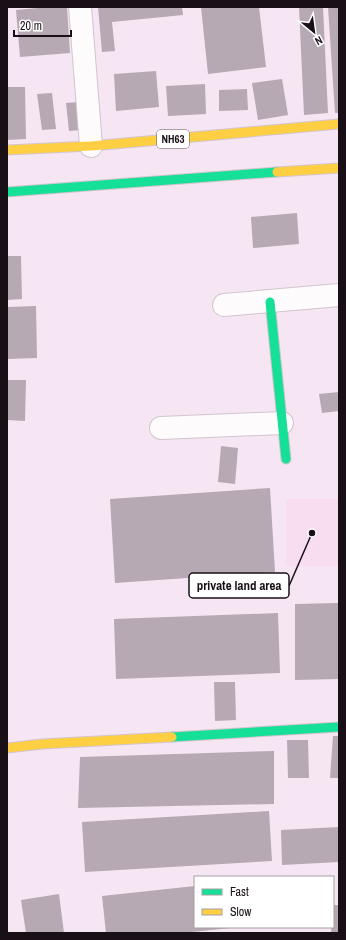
<svg xmlns="http://www.w3.org/2000/svg" width="346" height="940" font-family="'Archivo Narrow',sans-serif">
  <style>
    .built { fill: #f8ddf1 }
    .building { fill: #b6a9b3 }
    .lines { fill: none; stroke-linecap: round; stroke-linejoin: round }
    .street-casing { stroke: #d1c5ce; stroke-width: 24 }
    .fast-casing { stroke: #d1c5ce; stroke-width: 11 }
    .slow-casing { stroke: #d1c5ce; stroke-width: 11 }
    .street { stroke: #fefbfd; stroke-width: 22 }
    .fast { stroke: #16e098; stroke-width: 9 }
    .slow { stroke: #ffcf43; stroke-width: 9 }
    .labels { text-anchor: middle; dominant-baseline: central; stroke-width: 3.5; stroke-linejoin: round; paint-order: stroke }
    .shield { fill: #fff; stroke: #5e585d; stroke-width: 1 }
    .shield-label { font-size: 11px; font-weight: bold; fill: #191017 }
    .leader { fill: none; stroke: #191017; stroke-width: 1.5 }
    .callout-dot { fill: #191017; stroke: #fff; stroke-width: 1.5 }
    .callout { fill: #fff; stroke: #191017; stroke-width: 1.5 }
    .callout-label { font-size: 13px; text-anchor: middle; font-weight: bold; fill: #191017 }
  </style>
  <rect width="100%" height="100%" fill="#f6e5f2"/>
  <path class="built" d="M286,499H339V566H286Z"/>
  <path class="building" d="M49,7H67L70,53L20,57L16,10Z
    M98,7H182L183,15L112,22L115,51L102,52Z
    M201,7H259L266,67L208,74Z
    M299,7H323L328,113L304,115Z
    M328,7H339V113H335Z
    M156,71L159,107L116,111L114,74Z
    M282,79L288,115L258,120L252,83Z
    M205,84L206,114L168,116L166,86Z
    M7,87H25L26,139L7,140Z
    M247,89L248,110L219,111V90Z
    M52,93L56,129L42,130L37,94Z
    M78,102L81,130L69,131L66,103Z
    M297,213L299,244L253,248L251,217Z
    M7,256H21L22,299L7,300Z
    M36,306L37,358L7,359V307Z
    M7,380H26L25,421L7,420Z
    M339,392V411L322,413L319,394Z
    M221,446L238,448L235,484L218,482Z
    M270,488L275,572L115,583L110,499Z
    M339,603V679L295,680V604Z
    M278,613L280,673L116,679L114,619Z
    M214,682H235L236,720L215,721Z
    M333,736H339V778H330Z
    M287,740H308L309,778H288Z
    M274,751V804L78,808L80,757Z
    M269,811L272,861L85,872L82,822Z
    M339,827V862L282,865L281,830Z
    M195,886V927L231,928L182,933H106L102,896Z
    M59,894L64,933H26L21,900Z
    M333,905H339V933H331Z"/>
  <g class="lines">
    <g class="street-casing">
      <path id="street" d="M80,7L91,146
        M224,305L339,295
        M161,428L282,423"/>
    </g>
    <g class="fast-casing">
      <path id="fast" d="M7,192L277,172
        M270,302L286,459
        M172,737L339,727"/>
    </g>
    <g class="slow-casing">
      <path id="slow" d="M7,150L91,146L339,124
        M277,172L339,168
        M7,748L42,744L172,737"/>
    </g>
    <use href="#street" class="street"/>
    <use href="#fast" class="fast"/>
    <use href="#slow" class="slow"/>
  </g>
  <g class="labels">
    <rect class="shield" x="157" y="130" width="32" height="18" rx="3"/>
    <g class="shield-label">
      <text x="173" y="139">NH63</text>
    </g>
  </g>
  <path class="leader" d="M312 533L289 586"/>
  <circle class="callout-dot" cx="312" cy="533" r="4"/>
  <rect class="callout" x="189" y="573" width="100" height="25" rx="4"/>
  <g class="callout-label">
    <text x="239" y="590">private land area</text>
  </g>
  <rect width="346" height="940" fill="none" stroke="#191017" stroke-width="16"/>
  <rect x="194" y="876" width="140" height="52" fill="#ffffff" stroke="#a39fa2"/>
  <rect x="202" y="889" width="20" height="6" fill="#16e098" stroke="#a39fa2"/>
  <text x="230" y="896" font-size="12" fill="#191017">Fast</text>
  <rect x="202" y="909" width="20" height="6" fill="#ffcf43" stroke="#a39fa2"/>
  <text x="230" y="916" font-size="12" fill="#191017">Slow</text>
  <g transform="translate(314 32) rotate(151)" stroke="#ffffff" stroke-width="3" paint-order="stroke">
  <path d="M0-3L7 15L0 10L-7 15Z" fill="#191017"/>
  <text y="-6" font-size="11" font-weight="bold" text-anchor="middle" fill="#191017">N</text>
  </g>
  <path d="M14 30v6h57v-6" fill="none" stroke="#191017" stroke-width="2"/>
  <text x="20" y="30" font-size="12" fill="#191017" stroke="#ffffff" stroke-width="3" paint-order="stroke">20 m</text>
</svg>
